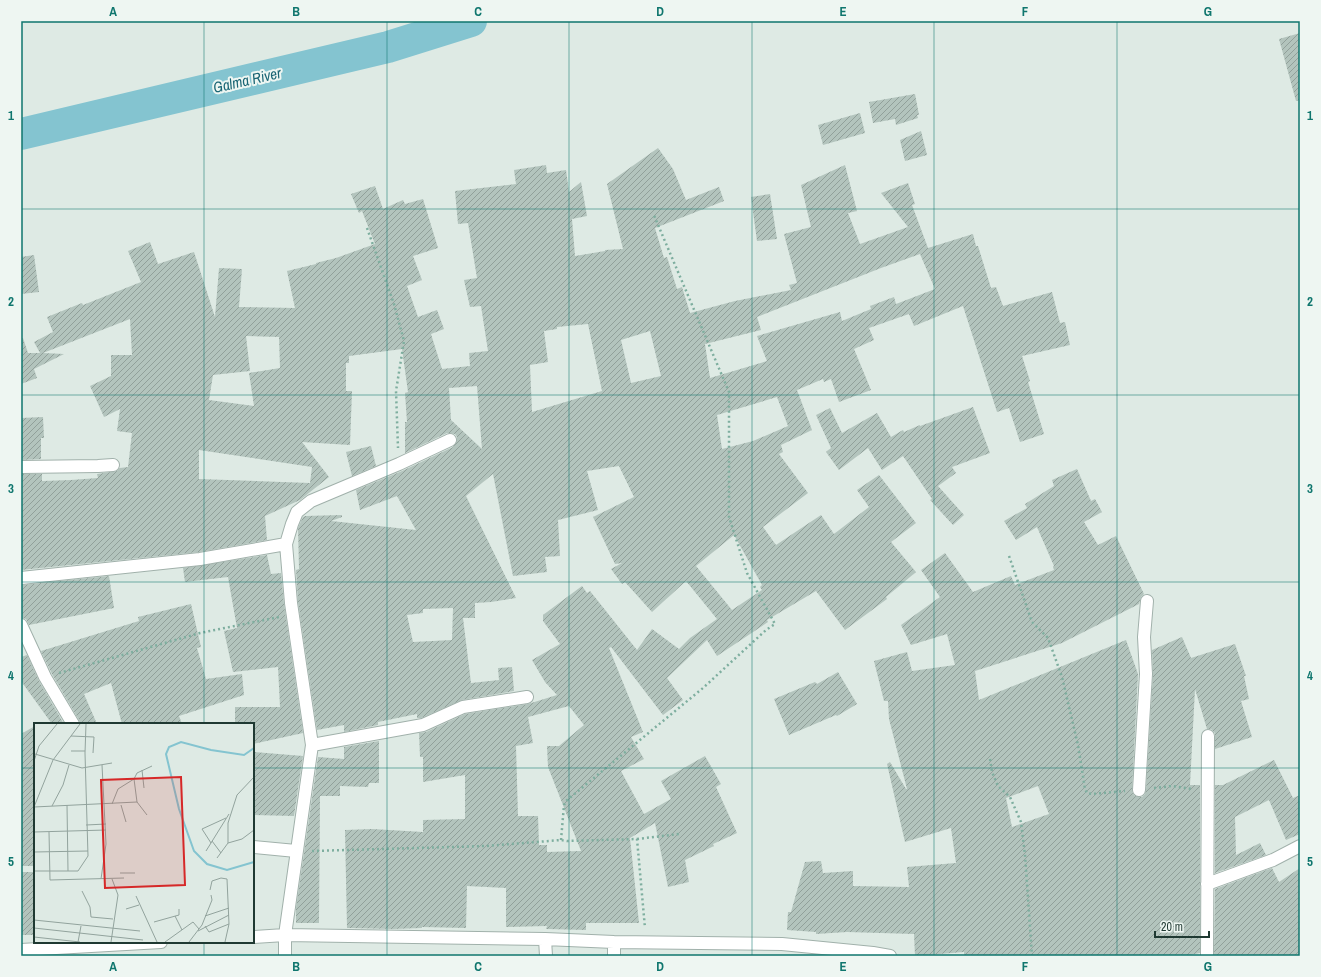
<svg xmlns="http://www.w3.org/2000/svg" width="1321" height="977" font-family="'Archivo Narrow',sans-serif">
  <style>
    .lines { fill: none; stroke-linecap: round; stroke-linejoin: round }
    .river { stroke: #84c4d0; stroke-width: 32 }
    .building { fill: url(#building-hatch); fill-rule: evenodd }
    .minor-casing { stroke: #a1b1ab; stroke-width: 14 }
    .path { stroke: #7eae9f; stroke-width: 2.5; stroke-dasharray: 2 3; stroke-linecap: butt }
    .minor { stroke: #fff; stroke-width: 12 }
    .grid { fill: none; stroke: #0f766e; stroke-width: 1; stroke-opacity: 0.55 }
    .labels { text-anchor: middle; dominant-baseline: central; stroke-width: 4; stroke-linejoin: round; paint-order: stroke }
    .water-label { font-size: 15px; font-style: italic; fill: #1a6574; stroke: #eef6f2 }
    .inset-river { fill: none; stroke: #84c4d0; stroke-width: 2 }
    .inset-road { fill: none; stroke: #92a39d; stroke-width: 1 }
    .view { fill: #d62828; fill-opacity: 0.15; stroke: #d62828; stroke-width: 2 }
    .inset-edge { fill: none; stroke: #1f3932; stroke-width: 2 }
    .neatline { fill: none; stroke: #0f766e; stroke-width: 1.5 }
    .grid-label { font-size: 13px; text-anchor: middle; font-weight: bold; fill: #0f766e }
  </style>
  <defs>
    <pattern id="building-hatch" width="6" height="6" patternUnits="userSpaceOnUse"><rect width="6" height="6" fill="#b3c4bd"/><path d="M-1 1l2-2M0 6l6-6M5 7l2-2" fill="none" stroke="#91a09a"/></pattern>
  </defs>
  <rect width="100%" height="100%" fill="#deeae4"/>
  <g class="lines">
    <path class="river" d="M21,134L388,47L471,21"/>
  </g>
  <path class="building" d="M1300,33V100L1296,101L1279,39Z
    M915,94L919,115H917L918,118L896,125L895,119L873,123L869,102Z
    M860,113L865,133L823,145L818,125Z
    M921,131L927,155L905,161L900,140Z
    M658,148L673,169L686,200L719,187L724,201L655,228L664,258L667,257L677,289L682,287L690,313L735,301L791,290L789,285L797,283L784,234L811,227L801,185L845,165L857,211L848,213L860,244L908,227L881,193L908,183L915,204L912,205L928,248L973,234L976,246H978L991,288L996,287L1003,306L1052,292L1060,323L1065,322L1070,345L1022,356L1030,381L1028,382L1044,434L1020,442L1009,408L997,412L963,306L914,326L909,314L869,328L874,340L854,349L871,390L839,402L831,379L824,382L823,379L797,390L812,430L781,445L783,452L779,454L808,493L763,527L776,545L821,515L834,534L869,507L857,490L879,475L916,523L891,542L916,572L886,597L887,599L845,630L816,591L767,620L768,622L717,656L707,640L667,678L683,700L663,715L611,647L609,648L643,732L631,737L644,759L621,771L644,814L671,799L661,781L705,756L721,784L716,787L737,833L713,844L714,846L685,860L689,882L668,887L655,823L630,838L639,923H586V930L546,929L547,926L506,927V888L467,886L466,928L422,927V928L393,929L347,928L345,830L372,829L423,832V820L465,819V775L423,782V757H420L419,733L426,732L465,714L528,704L557,695L545,682L532,660L560,644L543,621V615L582,586L587,593L590,591L637,650L652,629L679,649L690,638L717,619L686,581L652,612L625,582L622,584L611,569L622,563L615,564L593,517L634,497L619,466L587,471L598,510L558,520L560,556L545,557L547,572L513,576L493,474L466,496L516,598L491,602L475,603V618H463L471,683L499,680L498,668L512,667L514,691L462,700L421,718H417V714L378,722V725L344,732V725L317,730L298,602L296,570L299,569L298,528L303,517L305,516L342,515V517L331,521L416,530L397,496L360,510L356,490L402,471L453,447L457,441V437L455,434L447,433L405,453V422H407L405,393L408,392L402,349L349,356V363H346V391H352L350,445L302,442L329,477L300,500L265,516L267,540L199,552L21,570V474H42V481L71,480L98,478L97,474L117,471L120,468L128,467L132,433L117,431L120,409L104,417L90,386L111,376V355H132L130,319L43,353L64,354L34,369L37,378L21,384V338H23L28,353H40L34,342L53,332L47,317L82,303L83,305L141,282L128,251L150,242L158,264L194,252L215,317L219,268L242,269L239,307L295,308L287,271L316,264V263L336,258L375,244L362,211L359,213L351,194L375,186L383,209L403,200L405,204L423,199L438,248L413,256L422,280L407,286L418,317L437,310L444,329L431,334L442,369L470,366L469,353L488,351L481,306L470,307L464,280L477,278L468,223L458,224L455,191L516,184L514,170L546,165L547,173L566,170L569,192L581,182L587,216L572,219L575,256L605,251V250L623,249L607,184ZM920,254L935,289L896,304L894,297L870,306L871,309L842,321L840,312L757,336L767,361L710,378L705,344L761,330L757,317L881,268ZM588,324L602,391L532,412L530,365L548,362L544,331L557,329V327ZM650,331L661,376L631,383L621,340ZM246,336L279,337L280,368L249,373L254,406L209,400L213,375L250,371ZM477,386L482,449L451,420L449,388ZM777,397L788,426L753,441L722,449L717,415ZM199,450L312,467L310,483L199,479ZM734,535L762,585L760,587L762,590L732,610L696,566ZM453,608L452,640L413,642L407,615L423,613V609ZM569,706L584,725L559,746H547L548,767L581,851L547,852V845H539L538,816H518L516,746L533,743L528,717Z
    M770,194L777,239L757,241L751,197Z
    M34,255L39,292L21,294V257Z
    M973,407L990,453L952,467L956,473L938,486L964,515L953,525L930,500L932,499L903,456L882,470L868,448L839,470L826,452L831,448L816,415L830,408L842,433L877,413L891,437L903,430L904,432L920,425V426Z
    M43,417L44,438H41V459L21,460V418Z
    M371,446L376,466L352,476L346,452Z
    M1077,469L1091,501L1095,499L1102,512L1084,522L1098,545L1116,536L1144,594L1141,597L1139,604L1062,643L975,671L979,700L1126,640L1138,674L1132,790L1133,794L1135,796L1142,797L1145,794L1146,790L1153,674L1152,650L1182,637L1191,658L1235,644L1246,676H1244L1249,699L1241,701L1252,737L1215,749V733L1211,729H1207L1195,689L1190,785H1200V953L1185,956H964V952L915,956L914,934L847,932L816,934V932L787,930L788,912H791L805,862L821,861L823,873L853,871V886L909,887L907,867L956,863L951,828L905,842L887,764L890,762L906,789H907L889,719L888,701H884L874,661L907,652L912,671L955,665L947,634L911,645L901,625L940,597L921,570L945,553L973,592L1011,576L1015,585L1054,570L1053,567L1054,566L1037,527L1016,540L1004,521L1027,508L1025,504L1054,486L1052,480ZM1038,786L1049,814L1012,827L1006,798Z
    M267,555L271,574L281,573L284,604L303,733L253,744V724H235V707H280L278,667L233,672L224,631L237,628L228,577L185,582L183,568Z
    M109,576L114,608L29,625L26,619L21,618V585Z
    M191,604L201,647L197,648L206,679L242,674L244,695L179,716L182,724H122L111,683L84,694L97,724H80L79,720L52,674L41,651L139,621L138,617Z
    M27,655L39,681L64,724H52L21,681V657Z
    M838,672L857,704L837,716L836,715L789,735L774,699L815,682L817,684Z
    M35,726V866H21V734Z
    M379,741V783H369L368,787L340,786V796H320L319,923H296V908L318,757L344,759V747Z
    M253,752L303,756L294,816L253,815Z
    M1274,760L1293,798L1300,795V834L1286,840L1269,800L1235,817L1236,855L1260,843L1266,855L1215,873V785H1223Z
    M1272,868L1279,882L1300,868V956H1214L1215,889Z
    M22,872H35V935H21Z"/>
  <g class="lines">
    <g class="minor-casing">
      <path id="minor" d="M21,467L98,466L113,465
        M21,578L200,559L286,544
        M21,625L45,677L73,724
        M312,745L423,725L463,707L527,697
        M1139,790L1146,674L1144,637L1147,601
        M253,847L296,851
        M1207,884L1273,860L1300,846
        M253,937L285,935L545,939L614,942L782,944L873,953L890,956
        M545,939L546,956
        M21,950L161,942
        M285,956V935L312,745L291,603L286,544L292,524L297,512L311,501L399,464L450,440
        M614,956V942
        M1207,956L1208,736"/>
    </g>
    <path class="path" d="M367,228L394,304L404,341L396,391L398,448
      M1009,556L1032,622L1048,638L1062,677L1078,745L1085,789L1087,793L1092,794L1125,791
      M59,673L200,633L279,617
      M990,759L992,772L998,786L1010,797L1021,822L1025,855L1032,956
      M1154,788L1172,786L1193,789
      M637,839L679,834
      M561,840L564,805L566,801L703,688L766,630L775,624L747,573L729,517V392L653,213
      M312,851L486,846L561,840L567,841L637,839L645,928"/>
    <use href="#minor" class="minor"/>
  </g>
  <path class="grid" d="M204,21V724M387,21V956M569,21V956M752,21V956M934,21V956M1117,21V956M21,209H1300M21,395H1300M21,582H1300M21,768H35M253,768H1300M204,942V956"/>
  <g class="labels">
    <g class="water-label">
      <text transform="translate(247 80) rotate(-13)">Galma River</text>
    </g>
  </g>
  <g transform="translate(34 723)">
    <rect width="220" height="220" fill="#deeae4"/>
    <path class="inset-river" d="M220,25L210,32L177,27L147,19L135,24L132,31L145,86L160,128L173,141L193,147L220,139"/>
    <path class="inset-road" d="M37,13L60,14L59,30M37,28H51M1,31L48,45L78,40M0,38L5,23L23,1M108,47L110,65M100,56L103,50L118,43M78,81L84,66L100,56L103,79M33,82L34,148M87,82L92,99M18,83L29,62L35,42M0,84L103,79L113,92M0,84L19,37L46,1M52,102L72,101M0,109L72,107M15,109L16,157M178,118L187,130M177,120L168,106L192,95M194,120L208,116L220,107M172,128L195,91M0,129L54,128M183,135L194,120V100L203,72L220,54M0,148H44L54,133L51,30L52,1M86,150H101M67,156L72,121L68,42M16,157L90,155M176,167L178,158L187,155L193,156L195,201L191,219M48,168L56,184L57,194L79,196M102,173L123,219M92,186L105,182M141,193L148,207M171,193L195,185M0,197L106,208M120,199L145,192V186M171,203L175,209L195,201M0,205L109,217M164,208L195,192M0,214L46,219M44,219L47,203M77,219L84,172L78,156M131,219L159,199L165,206M155,219L168,202L178,177L177,172"/>
    <path class="view" d="M147,54L151,162L71,165L67,57Z"/>
    <rect width="220" height="220" class="inset-edge"/>
  </g>
  <rect width="1321" height="977" fill="none" stroke="#eef6f2" stroke-width="44"/>
  <path d="M1155 931v6h54v-6" fill="none" stroke="#1f3932" stroke-width="2"/>
  <text x="1161" y="931" font-size="12" fill="#1f3932" stroke="#eef6f2" stroke-width="3" paint-order="stroke">20 m</text>
  <rect x="22" y="22" width="1277" height="933" class="neatline"/>
  <g class="grid-label">
    <text x="113" y="16">A</text>
    <text x="296" y="16">B</text>
    <text x="478" y="16">C</text>
    <text x="660" y="16">D</text>
    <text x="843" y="16">E</text>
    <text x="1025" y="16">F</text>
    <text x="1208" y="16">G</text>
    <text x="11" y="120">1</text>
    <text x="1310" y="120">1</text>
    <text x="11" y="306">2</text>
    <text x="1310" y="306">2</text>
    <text x="11" y="493">3</text>
    <text x="1310" y="493">3</text>
    <text x="11" y="680">4</text>
    <text x="1310" y="680">4</text>
    <text x="11" y="866">5</text>
    <text x="1310" y="866">5</text>
    <text x="113" y="971">A</text>
    <text x="296" y="971">B</text>
    <text x="478" y="971">C</text>
    <text x="660" y="971">D</text>
    <text x="843" y="971">E</text>
    <text x="1025" y="971">F</text>
    <text x="1208" y="971">G</text>
  </g>
</svg>
